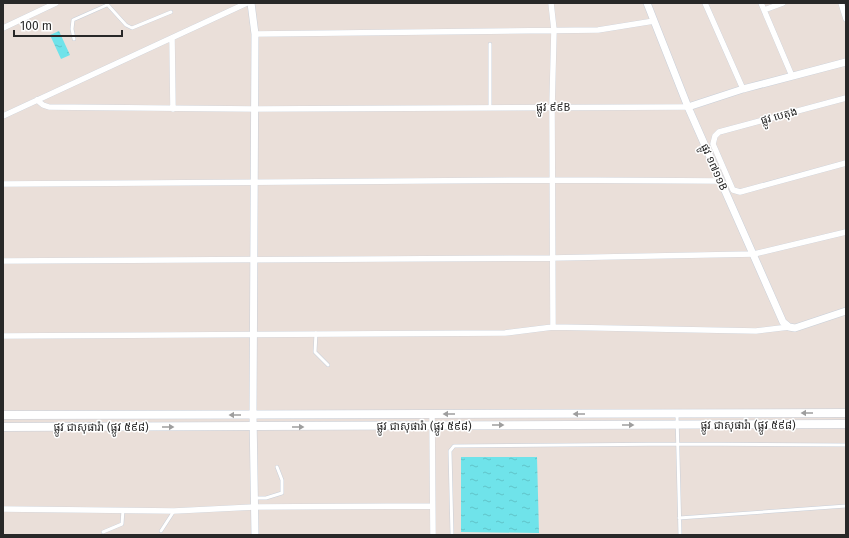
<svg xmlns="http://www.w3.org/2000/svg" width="849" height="538" font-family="'Fira Sans','Noto Sans Khmer',sans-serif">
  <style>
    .water { fill: url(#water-ripples) }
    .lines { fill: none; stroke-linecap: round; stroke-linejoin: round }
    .service-casing { stroke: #c8cfd9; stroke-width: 4 }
    .minor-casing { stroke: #c8cfd9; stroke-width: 6 }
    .tertiary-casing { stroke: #c8cfd9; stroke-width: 8 }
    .secondary-casing { stroke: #c8cfd9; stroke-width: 9 }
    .service { stroke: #fff; stroke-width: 3 }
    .minor { stroke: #fff; stroke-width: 5.5 }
    .tertiary { stroke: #fff; stroke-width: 7 }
    .secondary { stroke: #fff; stroke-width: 8 }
    .oneway { fill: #9e9e9e }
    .labels { text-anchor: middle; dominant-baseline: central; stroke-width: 3; stroke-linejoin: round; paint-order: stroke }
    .street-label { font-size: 11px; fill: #282828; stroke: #fff }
  </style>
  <defs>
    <pattern id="water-ripples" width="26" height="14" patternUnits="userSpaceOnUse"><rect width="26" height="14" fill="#6fe3ea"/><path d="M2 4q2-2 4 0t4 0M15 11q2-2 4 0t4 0" fill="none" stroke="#60c3c9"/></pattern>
  </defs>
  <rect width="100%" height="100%" fill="#eadfd9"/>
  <path class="water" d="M59,31L70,55L61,59L50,35Z
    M461,457H537L539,533L461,532Z"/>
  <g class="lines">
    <g class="service-casing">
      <path id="service" d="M106,3L126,25L132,28L171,12
        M74,39L72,29L73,20L107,5
        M490,44V107
        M316,333L315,352L328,365
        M677,415L680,535
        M255,498H266L282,493V480L277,467
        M679,518L846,506
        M161,531L174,511
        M103,532L122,524L123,510
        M452,535L450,451L454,446L677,444L846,445"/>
    </g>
    <g class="minor-casing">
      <path id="minor" d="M551,3L554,30L552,107L553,327
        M705,3L743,89
        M761,3L792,76
        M841,3L846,19
        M764,10L783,3
        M3,28L56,3
        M255,34L598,30L654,21
        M172,38L173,109
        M846,98L719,132L715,136L713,144L733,190L740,192L846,163
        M37,100L43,105L49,107L254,109L688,107
        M3,116L247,3
        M3,184L553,180L720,181
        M3,261L552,258L754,254L846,232
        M3,336L505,333L553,327L756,331L789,327
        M432,414L433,535
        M3,509L174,511L254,507L432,506"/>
    </g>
    <g class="tertiary-casing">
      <path id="tertiary" d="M251,3L255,34L253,415L255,535
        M647,3L688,107L783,322L789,327L795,328L846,311
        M688,107L743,89L846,62"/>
    </g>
    <g class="secondary-casing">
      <path id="secondary" d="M3,415L846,413
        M3,427L846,424"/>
    </g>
    <use href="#service" class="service"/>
    <use href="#minor" class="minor"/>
    <use href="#tertiary" class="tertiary"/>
    <use href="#secondary" class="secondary"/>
  </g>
  <defs><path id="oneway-solid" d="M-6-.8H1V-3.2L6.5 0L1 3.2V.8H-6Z"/></defs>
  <g class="oneway">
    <use href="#oneway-solid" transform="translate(807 413) rotate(180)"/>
    <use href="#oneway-solid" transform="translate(449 414) rotate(180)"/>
    <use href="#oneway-solid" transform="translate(579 414) rotate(180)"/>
    <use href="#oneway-solid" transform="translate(235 415) rotate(180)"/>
    <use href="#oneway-solid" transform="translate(498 425)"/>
    <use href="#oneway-solid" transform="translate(628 425)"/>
    <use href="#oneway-solid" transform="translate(168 427)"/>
    <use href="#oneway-solid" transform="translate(298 427)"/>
  </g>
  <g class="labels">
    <g class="street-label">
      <text x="553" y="107">ផ្លូវ ៩៩B</text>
      <text transform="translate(779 116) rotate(-15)">ផ្លូវ បេតុង</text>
      <text transform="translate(714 167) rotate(66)">ផ្លូវ ១៧១១B</text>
      <text x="748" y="425">ផ្លូវ ជាសុផារ៉ា (ផ្លូវ ៥៩៨)</text>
      <text x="424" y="426">ផ្លូវ ជាសុផារ៉ា (ផ្លូវ ៥៩៨)</text>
      <text x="101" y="427">ផ្លូវ ជាសុផារ៉ា (ផ្លូវ ៥៩៨)</text>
    </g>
  </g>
  <rect width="849" height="538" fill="none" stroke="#282828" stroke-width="8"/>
  <path d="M14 30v6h108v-6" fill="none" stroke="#282828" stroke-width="2"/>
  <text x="20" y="30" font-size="12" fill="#282828" stroke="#ffffff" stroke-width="3" paint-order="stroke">100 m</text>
</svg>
